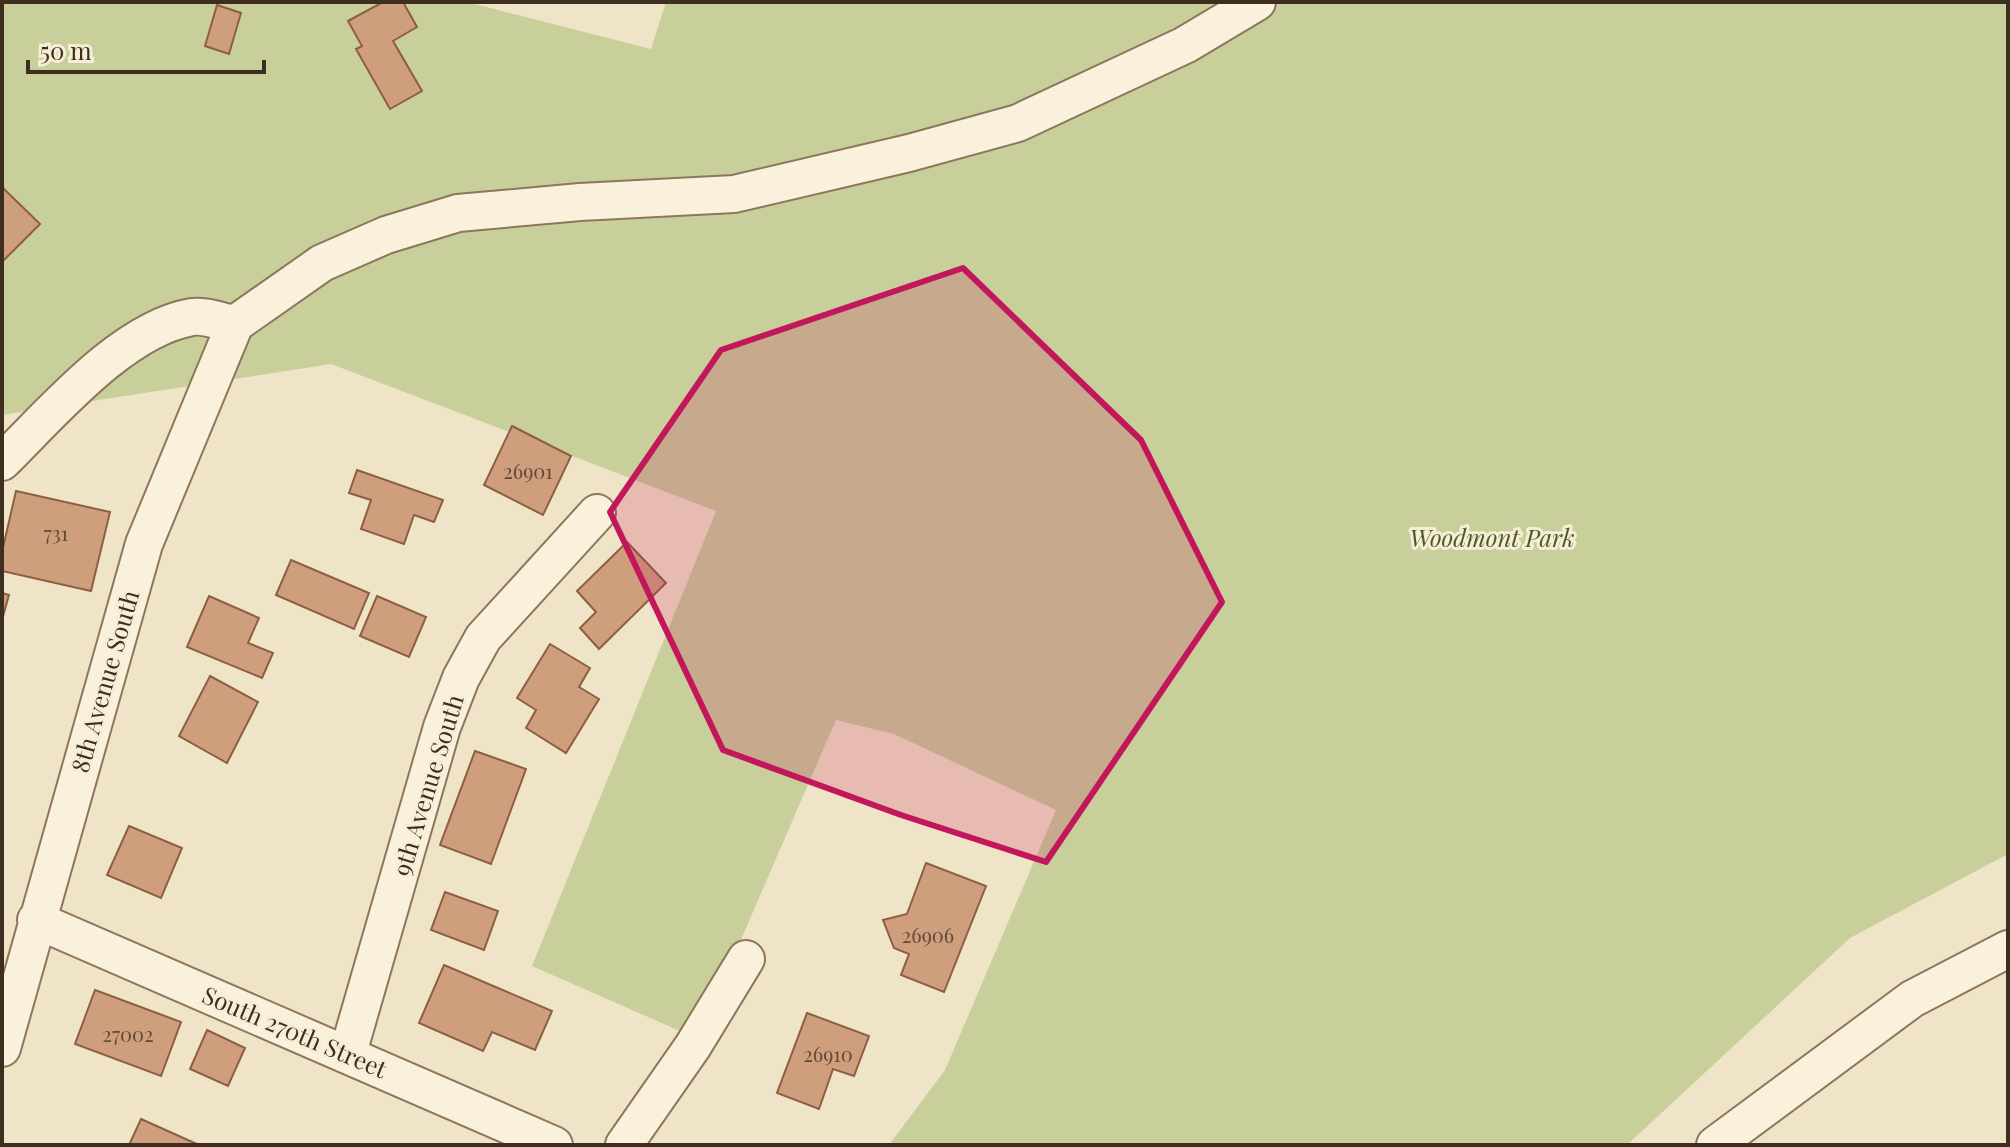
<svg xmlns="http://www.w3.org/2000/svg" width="2010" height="1147" font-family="'Playfair Display',serif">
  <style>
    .green { fill: #c9cf9b }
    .building { fill: #cf9f7d; stroke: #8d5f41; stroke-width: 2 }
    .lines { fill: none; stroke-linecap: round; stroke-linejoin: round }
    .minor-casing { stroke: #8d765c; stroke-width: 40 }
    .minor { stroke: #faf1dc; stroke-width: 36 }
    .marked { fill: #c2185b; fill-opacity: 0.2; stroke: #c2185b; stroke-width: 6; stroke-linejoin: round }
    .labels { text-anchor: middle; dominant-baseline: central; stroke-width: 6; stroke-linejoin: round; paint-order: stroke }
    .number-label { font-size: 20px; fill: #624a37 }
    .park-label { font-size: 24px; font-style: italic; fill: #4d5a26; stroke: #f7eed8 }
    .street-label { font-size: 24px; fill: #3d2e20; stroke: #f7eed8 }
  </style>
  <rect width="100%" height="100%" fill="#f0e4c8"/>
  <path class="green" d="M2,2H467L651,49L666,2H2008V854L1850,938L1627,1145H889L945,1070L1056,810L894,734L836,720L698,1039L532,966L716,511L331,364L2,415Z"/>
  <path class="building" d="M383,2H403L417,27L393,41L422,91L390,109L356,49L362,46L348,21Z
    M217,5L241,13L229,54L205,46Z
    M4,189L40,224L2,262V191Z
    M512,426L571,456L543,515L484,485Z
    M357,470L443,500L434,522L414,515L404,544L361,529L371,500L349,493Z
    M16,491L110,512L91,591L2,571V552Z
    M627,542L666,583L599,649L580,628L596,612L577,591Z
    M291,560L369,593L354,629L276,595Z
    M2,593L9,595L2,620Z
    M209,596L259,618L248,643L273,653L262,678L187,647Z
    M377,596L426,617L409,657L360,636Z
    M550,644L590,668L579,687L599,699L566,753L526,728L536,710L517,698Z
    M210,676L258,702L227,763L179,736Z
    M475,751L526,769L491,864L440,845Z
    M129,826L182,848L161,898L107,875Z
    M926,863L986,886L944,992L901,975L909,954L894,948L883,920L907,914Z
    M445,892L498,911L484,950L431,930Z
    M444,965L552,1011L535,1050L492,1032L483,1051L419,1023Z
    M95,990L181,1022L161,1076L75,1044Z
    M807,1013L869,1036L854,1076L833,1069L819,1109L777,1093Z
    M207,1030L245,1048L228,1086L190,1069Z
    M141,1119L199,1145H129Z"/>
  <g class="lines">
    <g class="minor-casing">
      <path id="minor" d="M2,462C51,414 122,329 192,317C204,315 223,322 235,324L322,263L386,235L458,213L580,202L734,194L909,153L1018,123L1185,45L1257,2
        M36,920L554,1145
        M2,1048L144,544L235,324
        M348,1053L442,727L461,678L483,638L597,513
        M624,1145L693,1046L746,959
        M1715,1145L1912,999L2008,949"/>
    </g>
    <use href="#minor" class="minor"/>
  </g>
  <path class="marked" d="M963,268L1141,440L1222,602L1046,862L901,815L723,750L610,512L721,350Z"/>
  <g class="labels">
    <g class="number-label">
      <text x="528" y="470">26901</text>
      <text x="56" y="532">731</text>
      <text x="928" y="934">26906</text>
      <text x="128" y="1033">27002</text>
      <text x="828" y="1053">26910</text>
    </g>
    <g class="park-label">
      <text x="1492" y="537">Woodmont Park</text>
    </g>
    <g class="street-label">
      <text transform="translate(104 681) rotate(-74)">8th Avenue South</text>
      <text transform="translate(427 785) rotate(-73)">9th Avenue South</text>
      <text transform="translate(295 1031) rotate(23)">South 270th Street</text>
    </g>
  </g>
  <rect width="2010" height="1147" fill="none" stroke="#3d2e20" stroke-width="8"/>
  <path d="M28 60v12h236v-12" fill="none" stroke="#3d2e20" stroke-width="4"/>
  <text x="40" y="60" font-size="24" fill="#3d2e20" stroke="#f7eed8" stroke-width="6" paint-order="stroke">50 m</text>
</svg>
